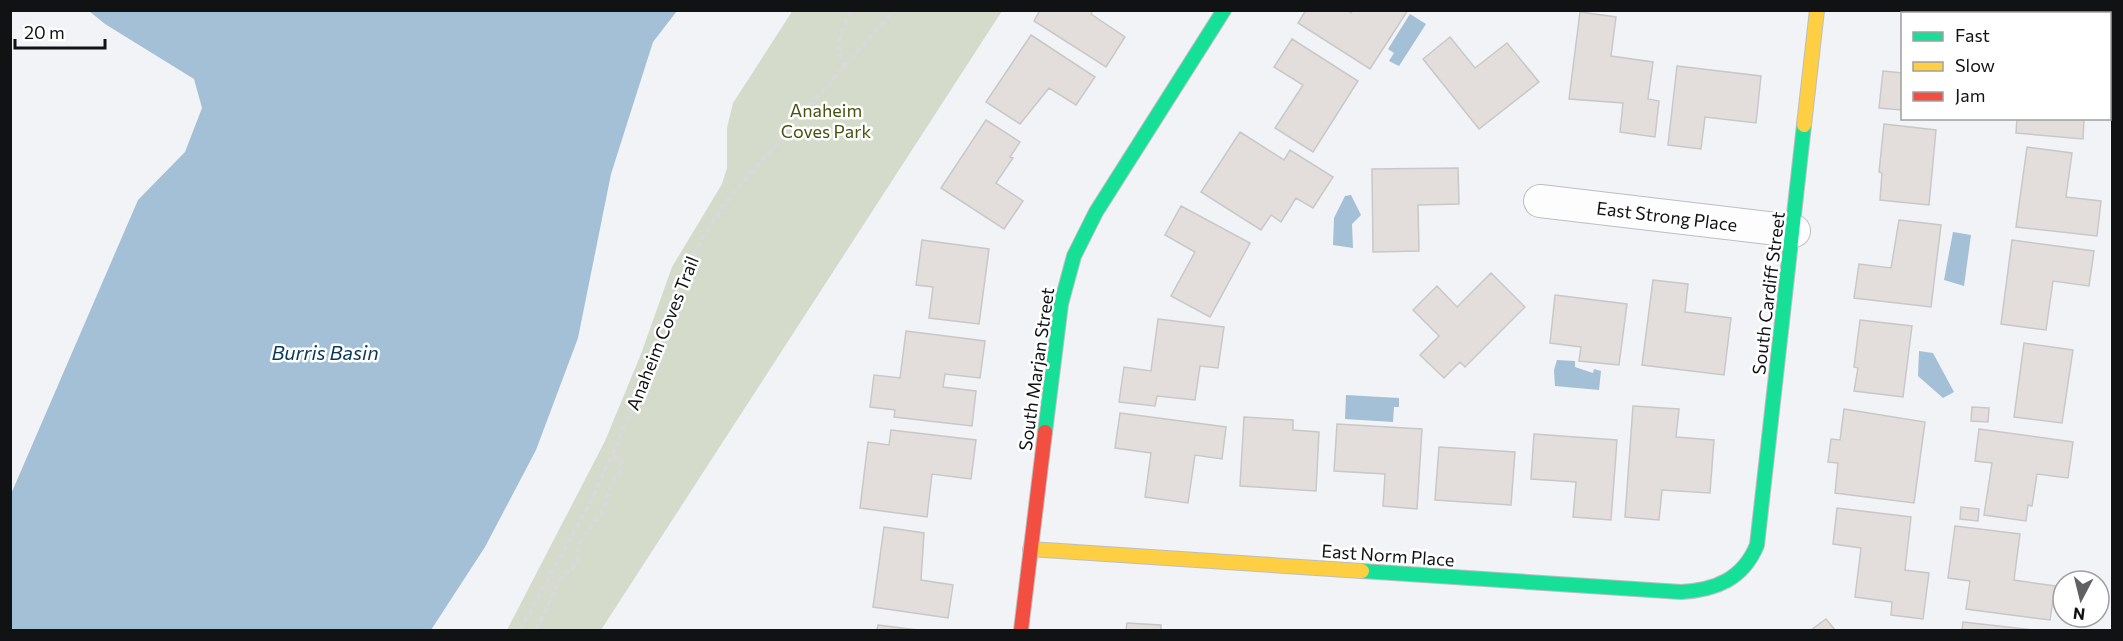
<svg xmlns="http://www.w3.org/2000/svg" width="2123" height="641" font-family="Commissioner,sans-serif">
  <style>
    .green { fill: #d4dbca }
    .water { fill: #a3c0d6 }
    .building { fill: #e3dedb; stroke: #c8c8c8; stroke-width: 1.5 }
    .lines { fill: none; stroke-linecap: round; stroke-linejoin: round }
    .street-casing { stroke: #bcbec0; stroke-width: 34 }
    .fast-casing { stroke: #bcbec0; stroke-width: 16 }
    .slow-casing { stroke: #bcbec0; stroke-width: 16 }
    .jam-casing { stroke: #bcbec0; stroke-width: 16 }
    .path { stroke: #d8d9da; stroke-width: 4; stroke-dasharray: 6 3; stroke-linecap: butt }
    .street { stroke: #fdfdfe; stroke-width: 32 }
    .fast { stroke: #16e098; stroke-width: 14 }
    .slow { stroke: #ffcf43; stroke-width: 14 }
    .jam { stroke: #f24e42; stroke-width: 14 }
    .labels { text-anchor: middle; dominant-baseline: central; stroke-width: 5; stroke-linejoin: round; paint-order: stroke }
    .park-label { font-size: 18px; fill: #445410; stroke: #fff }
    .street-label { font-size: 18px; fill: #111214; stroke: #fff }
    .water-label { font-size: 20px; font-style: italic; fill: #063a58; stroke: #fff }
  </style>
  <rect width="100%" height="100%" fill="#f1f3f6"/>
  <path class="green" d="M793,10L1002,11L601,630H507L605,441L641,354L672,267L722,184L727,168V128L733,103Z"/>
  <path class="water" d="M89,11H677L653,42L611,174L578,338L536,450L485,547L431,630H11V494L138,200L185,152L202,108L194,79L105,24Z
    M1410,14L1426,24L1399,66L1389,61L1394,53L1388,49Z
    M1351,195L1361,215L1352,224L1353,248L1333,245L1334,218L1345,196Z
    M1953,232L1971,235L1964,286L1944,280Z
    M1919,351L1933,353L1954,392L1943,398L1918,376Z
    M1557,360L1575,361V367L1593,373L1594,369L1601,371L1599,390L1555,386L1554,370Z
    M1346,395L1399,398V407H1394L1393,422L1345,419Z"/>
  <path class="building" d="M1040,10H1093L1091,14L1125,37L1106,67L1034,21Z
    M1306,10H1347L1351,13L1353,10H1408L1370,69L1298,23Z
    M1931,10H1969V14Z
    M2037,10H2112V42H2110V14H2037Z
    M1580,12L1616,17L1611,56L1653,62L1648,99L1659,101L1655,137L1620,132L1623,103L1569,99Z
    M1031,35L1095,77L1076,105L1049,88L1020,124L986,102Z
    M1450,37L1475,68L1507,43L1539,82L1479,129L1423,59Z
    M1292,39L1358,81L1313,152L1275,128L1303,85L1274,67Z
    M2110,53H2112V89L2110,88Z
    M1677,66L1761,76L1756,123L1705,117L1701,149L1668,145Z
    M1883,71L1902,73V110L1879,108Z
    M2017,118H2084L2083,139L2016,133Z
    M986,120L1020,142L1010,157L1013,158L996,183L1023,201L1004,229L941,188Z
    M1884,124L1936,130L1929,205L1880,200L1882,173L1879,172Z
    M1240,132L1284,160L1290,150L1333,177L1313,208L1296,198L1281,222L1271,215L1261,230L1201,192Z
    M2027,147L2072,153L2066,197L2101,201L2097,236L2016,227Z
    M1458,168L1459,204L1418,205L1419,251L1373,252L1372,169Z
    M1181,206L1250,243L1210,317L1171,296L1195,252L1165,235Z
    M1899,220L1941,225L1931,307L1854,298L1859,264L1891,268Z
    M922,240L989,249L979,324L929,318L933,287L916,285Z
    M2012,240L2094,251L2089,286L2053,281L2046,330L2001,324Z
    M1491,273L1525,307L1465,367L1460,362L1444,378L1420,355L1439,336L1413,310L1437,286L1457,307Z
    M1653,280L1688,284L1685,312L1731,318L1724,375L1642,365Z
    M1555,295L1627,304L1619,365L1579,361L1581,347L1550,343Z
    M1158,319L1224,327L1218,368L1200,366L1195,400L1157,396L1155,406L1119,402L1124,367L1151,371Z
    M1860,320L1912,326L1903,397L1854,391L1858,368L1854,367Z
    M906,331L985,341L980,378L945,374L943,387L976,391L972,426L894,417L895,410L870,407L874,375L900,378Z
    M2024,343L2073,350L2062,423L2014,417Z
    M1633,406L1679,409L1676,437L1714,440L1710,493L1662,490L1659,520L1625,517Z
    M1972,407L1989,408L1988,422L1971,421Z
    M1844,409L1925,422L1914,503L1835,493L1838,463L1828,462L1831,439L1840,440Z
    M1120,413L1226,427L1222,459L1195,455L1188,503L1145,497L1151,453L1115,448Z
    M1244,417L1293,420V430L1319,432L1316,491L1240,486Z
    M1337,424L1422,429L1417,509L1383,506L1385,474L1334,471Z
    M1979,429L2073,442L2068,478L2037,474L2032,506L2028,505L2026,521L1984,515L1992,463L1975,461Z
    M891,430L976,440L971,479L932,474L927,517L860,508L868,442L889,445Z
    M1534,434L1617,440L1611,520L1573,517L1576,482L1531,479Z
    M1439,447L1515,452L1511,505L1435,500Z
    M1961,507L1979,509L1978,521L1960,519Z
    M1837,508L1911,517L1905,570L1929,573L1923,619L1891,615L1892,602L1855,597L1861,548L1833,544Z
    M1955,526L2020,534L2014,580L2055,586L2050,620L1966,609L1970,581L1948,578Z
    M884,527L924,533L921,580L953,585L948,618L873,607Z
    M1826,619L1835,630H1811Z
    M1963,622L2035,630H1962Z
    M1127,623L1161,625V630H1126Z
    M878,625L918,630H877Z"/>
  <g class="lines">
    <g class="street-casing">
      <path id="street" d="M1540,201L1794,231"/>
    </g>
    <g class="fast-casing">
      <path id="fast" d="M1045,432L1061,304L1074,256L1096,212L1224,10
        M1362,571L1681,592C1716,590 1743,579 1757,545L1804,125"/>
    </g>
    <g class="slow-casing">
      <path id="slow" d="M1804,125L1817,10
        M1030,549L1362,571"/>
    </g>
    <g class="jam-casing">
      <path id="jam" d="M1021,630L1045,432"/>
    </g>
    <path class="path" d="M845,68C834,44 841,33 851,10
      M520,630L589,505L612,455L649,369L679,281L710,225L730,197L894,10
      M536,630L562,575L572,569L578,558L579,543L601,514L613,481L621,470V460L612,455"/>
    <use href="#street" class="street"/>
    <use href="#fast" class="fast"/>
    <use href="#slow" class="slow"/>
    <use href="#jam" class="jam"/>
  </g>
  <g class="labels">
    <g class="park-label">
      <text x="826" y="110">Anaheim<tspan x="826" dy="21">Coves Park</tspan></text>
    </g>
    <g class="street-label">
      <text transform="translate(1667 216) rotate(7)">East Strong Place</text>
      <text transform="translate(1768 293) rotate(-83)">South Cardiff Street</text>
      <text transform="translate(662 333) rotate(-68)">Anaheim Coves Trail</text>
      <text transform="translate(1036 369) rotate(-82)">South Marjan Street</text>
      <text transform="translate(1388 555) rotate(4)">East Norm Place</text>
    </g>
    <g class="water-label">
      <text x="325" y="352">Burris Basin</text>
    </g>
  </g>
  <rect width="2123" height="641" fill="none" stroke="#111214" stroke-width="24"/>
  <rect x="1901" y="12" width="210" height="108" fill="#ffffff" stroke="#a0a0a1" stroke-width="1.5"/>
  <rect x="1913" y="32" width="30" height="9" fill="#16e098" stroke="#a0a0a1" stroke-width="1.5"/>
  <text x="1955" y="42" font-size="18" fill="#111214">Fast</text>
  <rect x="1913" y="62" width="30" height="9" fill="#ffcf43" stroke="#a0a0a1" stroke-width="1.5"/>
  <text x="1955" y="72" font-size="18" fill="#111214">Slow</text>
  <rect x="1913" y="92" width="30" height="9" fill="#f24e42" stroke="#a0a0a1" stroke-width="1.5"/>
  <text x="1955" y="102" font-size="18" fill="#111214">Jam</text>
  <g transform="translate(2081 599) rotate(187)"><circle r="28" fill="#ffffff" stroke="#a0a0a1" stroke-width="1.5"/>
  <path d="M0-4.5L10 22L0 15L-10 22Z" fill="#5f6163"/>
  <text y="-9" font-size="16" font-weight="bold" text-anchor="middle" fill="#111214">N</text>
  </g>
  <path d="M15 39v9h90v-9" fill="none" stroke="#111214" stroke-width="3"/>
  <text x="24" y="39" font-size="18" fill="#111214" stroke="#ffffff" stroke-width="4.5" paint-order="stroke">20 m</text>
</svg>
